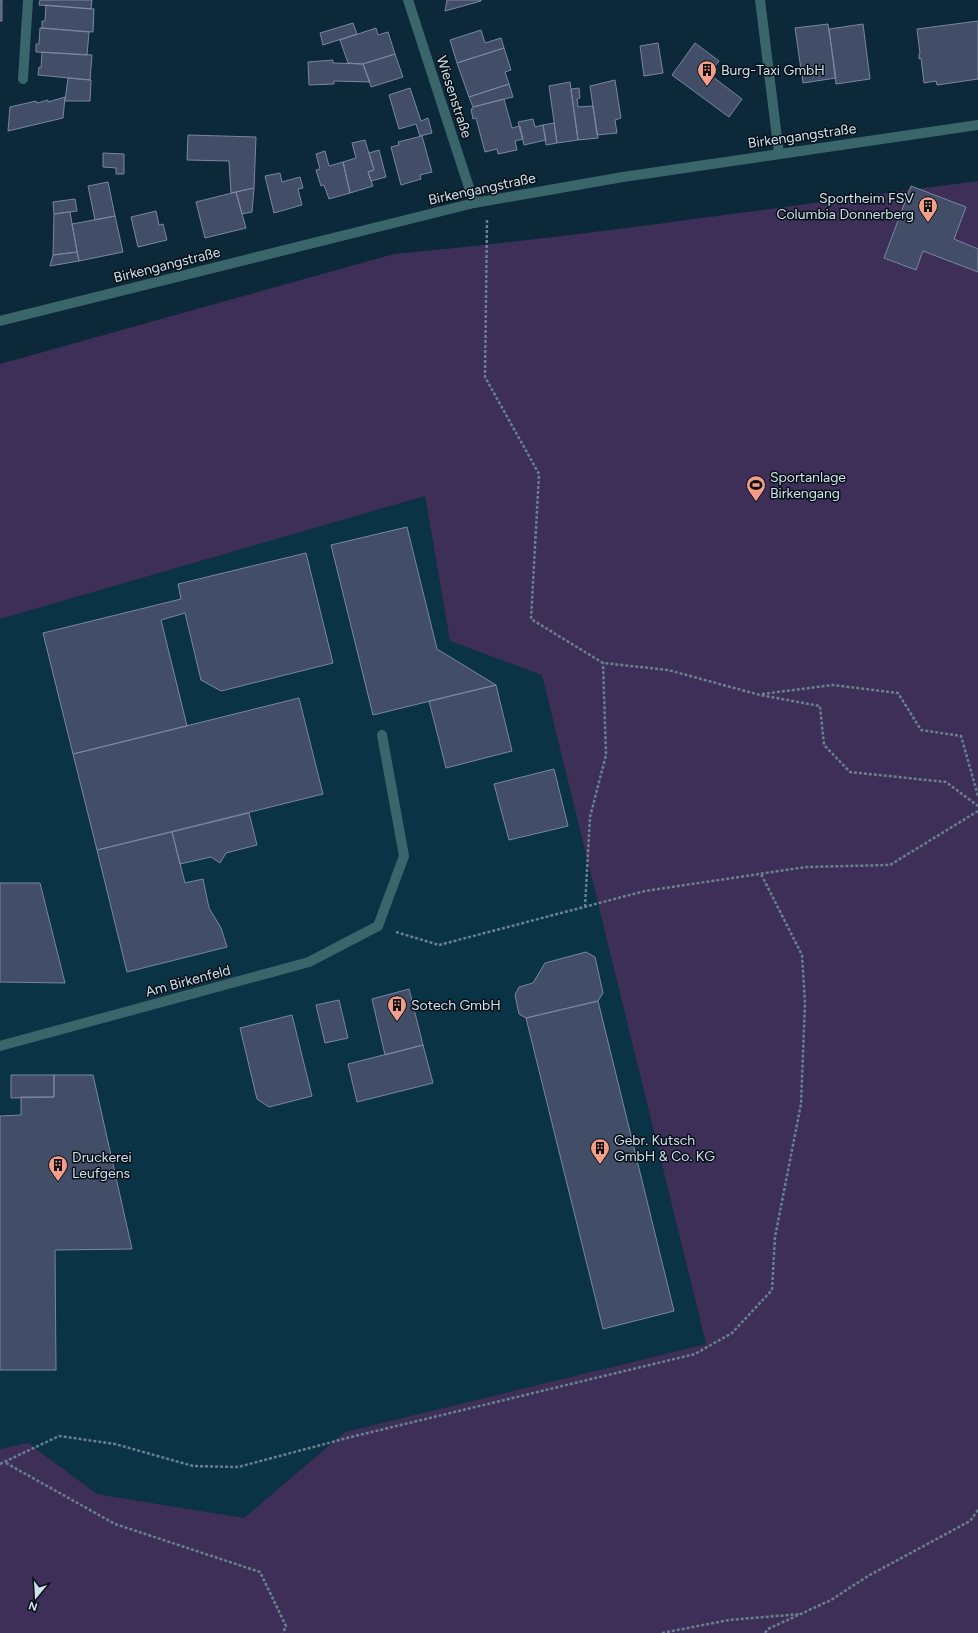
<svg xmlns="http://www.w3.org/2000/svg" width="978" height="1633" font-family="Figtree,sans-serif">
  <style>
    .built { fill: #0b3346 }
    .green { fill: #3d2f57 }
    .building { fill: #424d67; stroke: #7a86a3 }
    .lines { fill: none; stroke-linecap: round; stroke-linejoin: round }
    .path { stroke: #69808e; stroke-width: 2.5; stroke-dasharray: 3 2; stroke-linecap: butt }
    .service { stroke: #3a656a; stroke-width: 10 }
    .minor { stroke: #3a656a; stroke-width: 10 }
    .tertiary { stroke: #3a656a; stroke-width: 10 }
    .labels { text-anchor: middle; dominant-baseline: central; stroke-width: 3; stroke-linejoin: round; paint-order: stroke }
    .poi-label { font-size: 14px; fill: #d1e1ec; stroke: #051017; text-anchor: start }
    .street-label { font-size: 14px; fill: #d1e1ec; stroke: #051017 }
  </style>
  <rect width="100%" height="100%" fill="#0b2939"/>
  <path class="built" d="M425,496L450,641L542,674L706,1344L345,1432L244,1518L97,1494L28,1443L0,1449V619Z"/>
  <path class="green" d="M978,181V1633H0V1449L28,1443L97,1494L244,1518L345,1432L706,1344L542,675L450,641L425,496L0,619V364L394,254C589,236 784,206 978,181Z"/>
  <path class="building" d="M0,0H2V21H0Z
    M40,0H92L91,9L39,5Z
    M447,0H481V1L445,11Z
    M46,5L94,9L93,32L42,28V21H45Z
    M978,21V79L937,85L936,81L924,83L921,58L919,59V54H920L917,29Z
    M353,23L357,34L323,45L320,33Z
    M828,24L836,78L803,83L795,28Z
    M863,24L870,79L836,84L829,29Z
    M40,28L89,32L87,55L36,52V44H39Z
    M376,28L378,35L388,32L395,54L363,64L348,63L340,40Z
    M481,30L485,43L501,38L504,48L457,63L450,40Z
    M658,43L663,73L644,76L640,46Z
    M695,43L719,61L709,74L742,99L729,117L672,75Z
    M504,48L511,70L505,72L509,84L469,97L457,63Z
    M42,52L92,55L90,80L38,75L39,67L41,68Z
    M395,54L403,77L371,87L363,64Z
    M333,60V63L363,64L370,82L334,81V84L309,85L308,62Z
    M68,78L91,80L90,101H65Z
    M615,80L621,118L615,120L617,133L597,135L590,86Z
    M570,82L578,140L557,143L549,86Z
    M509,84L513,97L473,107L469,97Z
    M410,88L421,121L428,118L432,133L420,136L416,124L399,129L389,95Z
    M579,88L580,98L577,99L578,107L593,106L598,138L578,140L571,89Z
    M65,97L63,118L8,131L10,107L36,101L37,103L48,100V102Z
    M504,99L512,128L520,126L523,139L515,141L517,150L498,154L497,149L485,152L476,118L473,119L471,109H473V107Z
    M533,119L535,127L543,125L546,140L524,145L518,122Z
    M554,123L557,143L546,145L543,125Z
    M188,135L256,137L254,188L231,193L229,161L187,160Z
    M422,136L432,172L420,175L421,179L401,185L391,147L399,145L398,142Z
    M365,140L374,170L368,172L373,186L350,193L343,162L356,158L352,143Z
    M379,150L386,177L371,181L368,172L374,170L369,153Z
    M325,151L329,166L343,162L350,193L329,199L324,185L321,186L316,170L320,169L316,154Z
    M103,153L124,154V174H116V168L103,167Z
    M280,173L282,182L300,177L303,188L298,189L302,205L274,213L265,176Z
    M108,182L115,216L95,220L88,186Z
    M911,186L966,207L954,239L978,249V272L923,251L916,270L884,258Z
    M254,188L252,212L242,214L236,192Z
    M236,192L246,228L205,238L196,202Z
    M75,199L77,211L54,214L53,202Z
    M156,211L159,225L163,224L167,240L138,247L131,217Z
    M70,212L77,252L53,255L54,214Z
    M115,216L123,252L79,261L72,224Z
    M77,252L79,261L50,266L53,255Z
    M407,527L437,649L496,685L373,715L331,545Z
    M306,553L333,663L221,691L201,680L185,613L161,620L187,726L73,754L43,633L181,599L178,584Z
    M496,685L512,751L446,768L429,701Z
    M299,698L323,794L97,850L73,754Z
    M554,769L568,826L509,840L494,784Z
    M249,813L257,845L226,853L220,863L211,857L180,864L172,832Z
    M172,832L185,883L203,879L209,908L221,928L227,947L127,972L97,850Z
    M0,883H40L65,983L0,982Z
    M586,952L595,957L603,993L598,1001L526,1018L519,1014L515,995L519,987L533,983L545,963Z
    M409,989L423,1045L385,1055L372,999Z
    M339,1000L348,1038L325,1043L316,1005Z
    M598,1001L674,1311L603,1329L526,1018Z
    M292,1015L312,1096L269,1107L257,1099L240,1028Z
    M423,1045L433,1083L357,1102L348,1064Z
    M11,1075H54V1097L11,1098Z
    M54,1075H93L132,1249L55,1250L56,1370H0V1116L21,1115V1097H54Z"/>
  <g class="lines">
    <path class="path" d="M487,220L485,377L539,474L531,619L603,663L668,670L760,695L820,706L824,745L850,772L946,782L978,806
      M762,694L833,685L898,693L921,730L961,736L978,796
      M585,907L590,817L606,755L603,663
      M396,932L439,945L645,891L806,867L890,865L978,811
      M6,1463L115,1524L260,1572L286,1626L283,1633
      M0,1464L59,1436L115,1444L193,1466L238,1467L351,1437L695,1354L732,1333L772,1290L775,1237L801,1104L805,1003L802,955L761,874
      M662,1633L729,1620L800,1614
      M765,1633L768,1629L831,1600L868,1576L970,1521L978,1510"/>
    <path class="service" d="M23,79L28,0
      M378,926L404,856L382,735"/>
    <path class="minor" d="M408,0L474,203
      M760,0L779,154
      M0,1046L309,962L378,926"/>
    <path class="tertiary" d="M0,321L474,203L623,177L978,125"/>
  </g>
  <defs>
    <g id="building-pin" transform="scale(1)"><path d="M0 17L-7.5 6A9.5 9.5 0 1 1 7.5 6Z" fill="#f49e8a" stroke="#051017"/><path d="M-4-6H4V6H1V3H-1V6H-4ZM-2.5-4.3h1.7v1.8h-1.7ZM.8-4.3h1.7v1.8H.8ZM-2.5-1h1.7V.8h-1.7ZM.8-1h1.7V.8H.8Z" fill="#111"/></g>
    <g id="stadium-pin" transform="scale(1)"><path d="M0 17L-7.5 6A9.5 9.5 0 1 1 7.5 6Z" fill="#f49e8a" stroke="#051017"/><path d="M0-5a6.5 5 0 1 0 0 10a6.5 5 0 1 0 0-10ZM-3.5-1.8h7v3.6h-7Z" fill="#111"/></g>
  </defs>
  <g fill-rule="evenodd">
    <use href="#building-pin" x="707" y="70"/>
    <use href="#building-pin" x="928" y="206"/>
    <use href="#stadium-pin" x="756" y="485"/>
    <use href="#building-pin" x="397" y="1005"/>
    <use href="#building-pin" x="600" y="1148"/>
    <use href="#building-pin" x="58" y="1165"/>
  </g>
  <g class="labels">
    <g class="poi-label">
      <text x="721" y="70">Burg-Taxi GmbH</text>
      <text x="914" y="198" text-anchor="end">Sportheim FSV<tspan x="914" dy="16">Columbia Donnerberg</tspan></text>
      <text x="770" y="477">Sportanlage<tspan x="770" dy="16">Birkengang</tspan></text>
      <text x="411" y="1005">Sotech GmbH</text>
      <text x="614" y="1140">Gebr. Kutsch<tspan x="614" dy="16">GmbH &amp; Co. KG</tspan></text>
      <text x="72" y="1157">Druckerei<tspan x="72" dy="16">Leufgens</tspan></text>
    </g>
    <g class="street-label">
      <text transform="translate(454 97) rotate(72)">Wiesenstraße</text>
      <text transform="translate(802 136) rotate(-8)">Birkengangstraße</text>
      <text transform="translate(482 189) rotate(-12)">Birkengangstraße</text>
      <text transform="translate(167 265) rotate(-14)">Birkengangstraße</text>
      <text transform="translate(188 981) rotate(-15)">Am Birkenfeld</text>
    </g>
  </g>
  <g transform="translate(36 1597) rotate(198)" stroke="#051017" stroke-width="3" paint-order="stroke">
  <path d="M0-3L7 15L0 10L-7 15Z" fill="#d1e1ec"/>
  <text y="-6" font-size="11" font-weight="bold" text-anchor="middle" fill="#d1e1ec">N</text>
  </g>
</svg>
